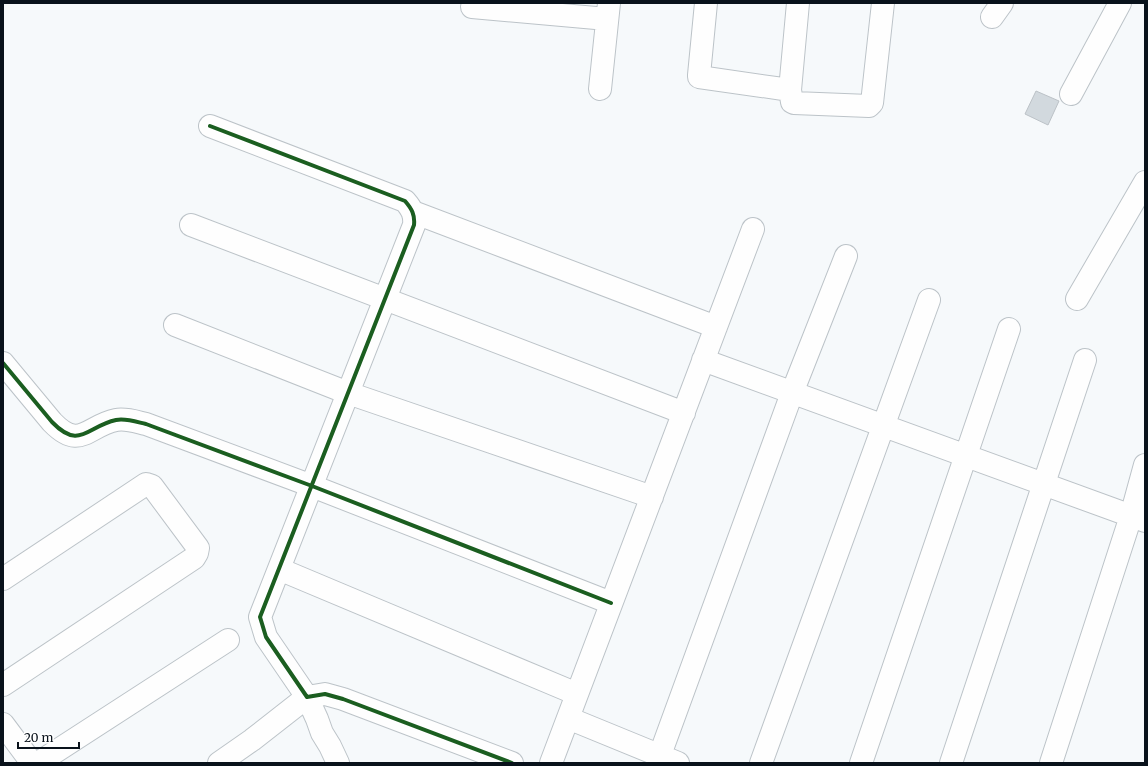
<svg xmlns="http://www.w3.org/2000/svg" width="1148" height="766" font-family="Merriweather,serif">
  <style>
    .building { fill: #d2d9de; stroke: #bcc2c7 }
    .lines { fill: none; stroke-linecap: round; stroke-linejoin: round }
    .minor-casing { stroke: #bcc3c8; stroke-width: 24 }
    .minor { stroke: #fefefe; stroke-width: 22 }
    .cycleway-casing { stroke: #fff; stroke-width: 6 }
    .cycleway { stroke: #1b5e20; stroke-width: 4 }
  </style>
  <rect width="100%" height="100%" fill="#f6f9fb"/>
  <path class="building" d="M1036,91L1059,101L1048,125L1025,114Z"/>
  <g class="lines">
    <g class="minor-casing">
      <path id="minor" d="M706,3L699,75V77L790,90L792,102L794,103L869,106L872,103L883,3
        M472,7L607,19
        M992,17L1002,3
        M600,89L609,3
        M790,90L798,3
        M1071,94L1120,3
        M210,126L405,201C412,209 415,215 414,225L260,617L266,637L307,697L325,694L343,699L512,763
        M413,212L716,327
        M191,225L684,413
        M1077,299L1145,182
        M175,325L348,393L652,497
        M703,360L1145,521
        M3,363L52,422C80,451 87,426 116,420C126,418 137,422 146,424L312,486L611,603
        M279,569L577,694
        M3,579L146,484L152,486L198,548L197,553L194,558L3,685
        M568,718L678,763
        M3,724L32,763
        M38,763L228,640
        M219,763L252,740L307,697L317,719L322,733L330,746L338,763
        M551,763L753,229
        M657,763L792,393L846,256
        M761,763L929,300
        M861,763L1009,329
        M951,763L1085,360
        M1051,763L1131,516L1145,465"/>
    </g>
    <use href="#minor" class="minor"/>
    <g class="cycleway-casing">
      <path id="cycleway" d="M210,126L405,201C412,209 415,215 414,225L260,617L266,637L307,697L325,694L343,699L512,763
        M3,363L52,422C80,451 87,426 116,420C126,418 137,422 146,424L312,486L611,603"/>
    </g>
    <use href="#cycleway" class="cycleway"/>
  </g>
  <rect width="1148" height="766" fill="none" stroke="#09121b" stroke-width="8"/>
  <path d="M18 742v6h61v-6" fill="none" stroke="#09121b" stroke-width="2"/>
  <text x="24" y="742" font-size="12" fill="#09121b" stroke="#ffffff" stroke-width="3" paint-order="stroke">20 m</text>
</svg>
